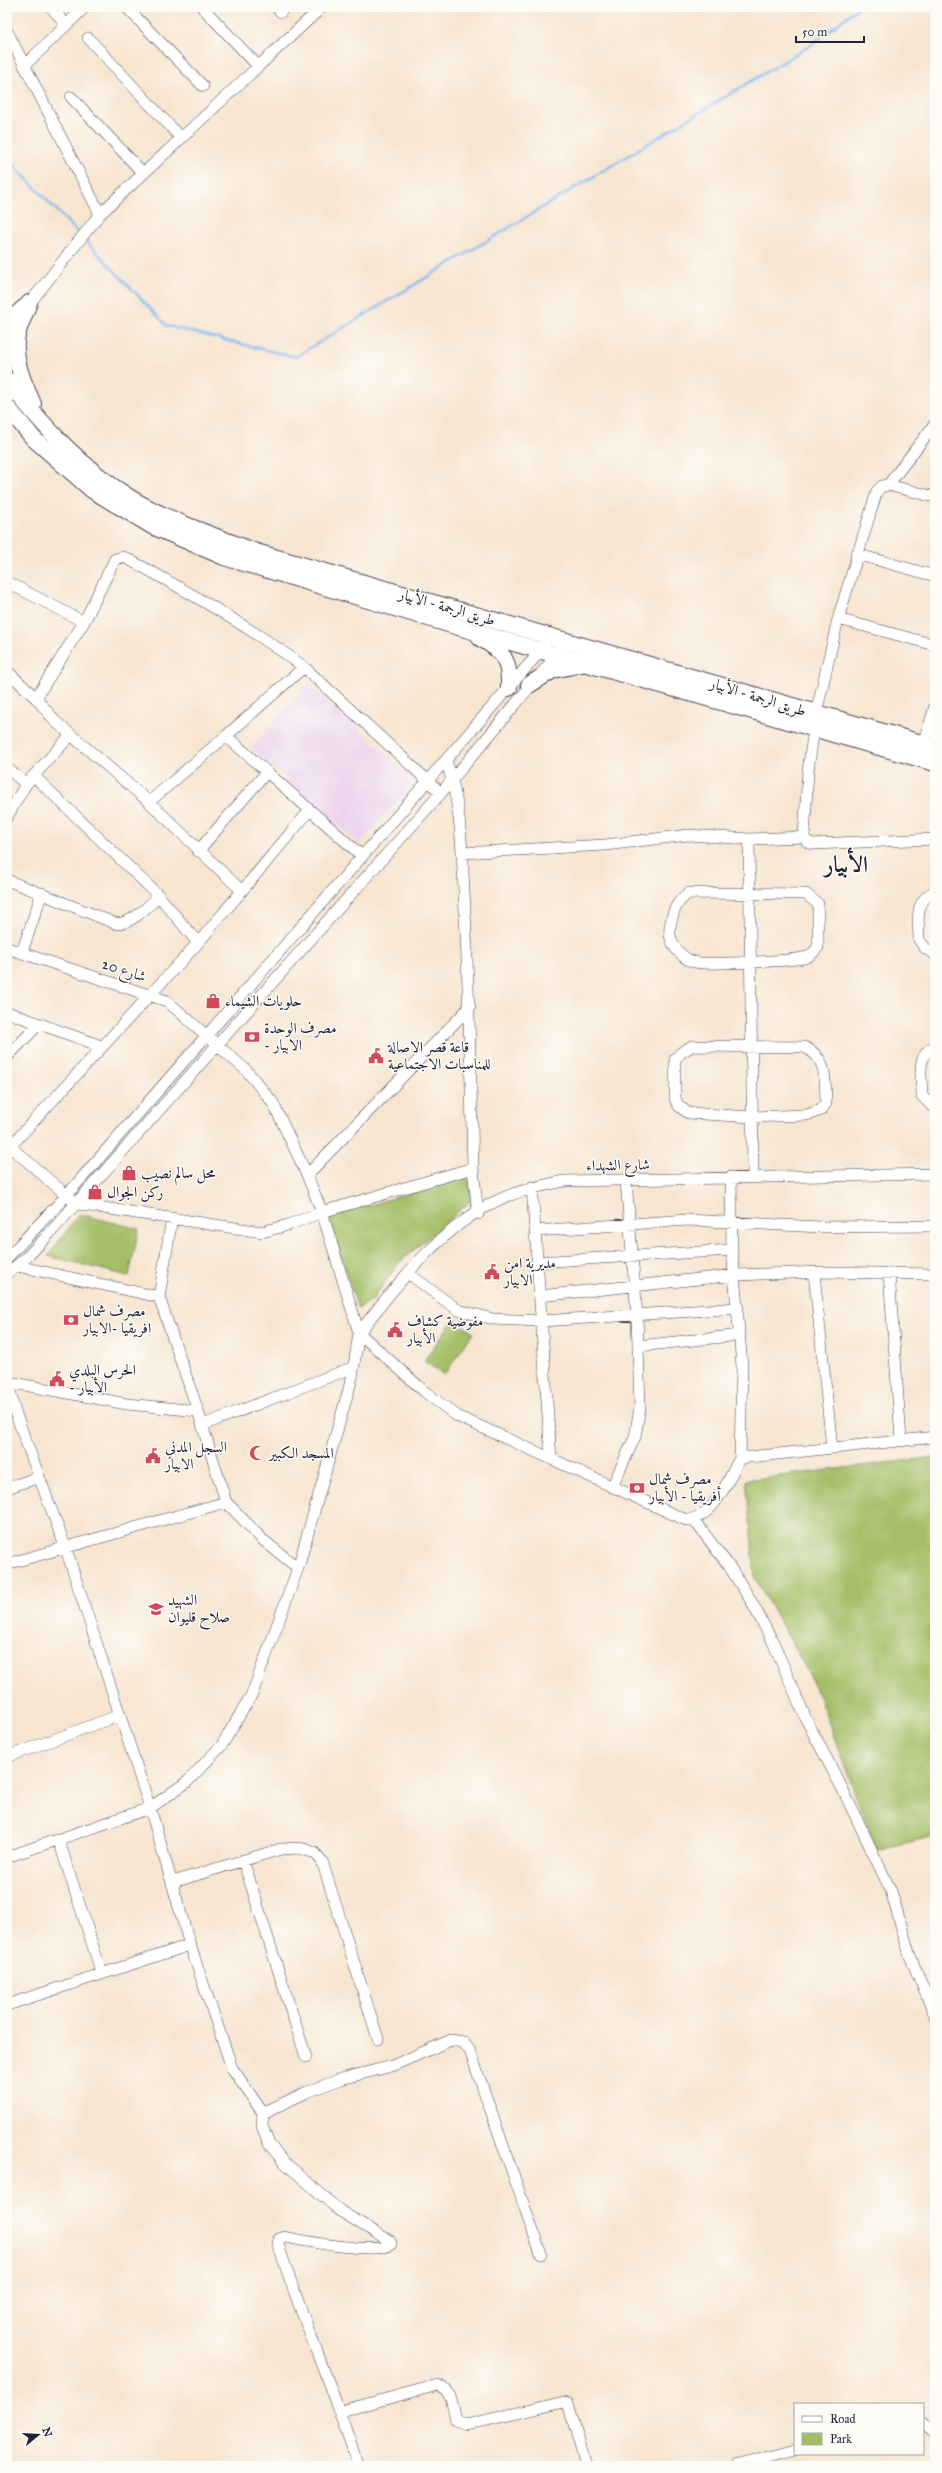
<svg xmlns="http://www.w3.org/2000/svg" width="942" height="2473" font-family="'IM FELL Great Primer',Amiri,serif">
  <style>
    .built { fill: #ead1ec }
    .green { fill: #a3be65; stroke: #627050 }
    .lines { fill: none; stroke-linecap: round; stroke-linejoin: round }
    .stream { stroke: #81b9f1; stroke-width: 2.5 }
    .minor-casing { stroke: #423f51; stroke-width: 12 }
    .highway-casing { stroke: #423f51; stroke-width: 18 }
    .minor { stroke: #fff; stroke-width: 11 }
    .highway { stroke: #fff; stroke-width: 16 }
    .labels { text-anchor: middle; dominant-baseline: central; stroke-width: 3; stroke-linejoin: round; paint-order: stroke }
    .street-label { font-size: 15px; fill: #22223b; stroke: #fdfcf7 }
    .poi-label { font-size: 15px; fill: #22223b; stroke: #fdfcf7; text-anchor: start }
    .town-label { font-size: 23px; font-weight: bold; fill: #22223b; stroke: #fdfcf7 }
  </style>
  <rect width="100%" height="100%" fill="#fdfcf7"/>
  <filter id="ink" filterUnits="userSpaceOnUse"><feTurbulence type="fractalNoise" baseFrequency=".025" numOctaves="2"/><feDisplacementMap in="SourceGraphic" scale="8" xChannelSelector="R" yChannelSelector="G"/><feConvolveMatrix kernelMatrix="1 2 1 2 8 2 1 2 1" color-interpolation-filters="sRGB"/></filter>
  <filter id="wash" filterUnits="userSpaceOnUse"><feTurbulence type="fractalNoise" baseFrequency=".012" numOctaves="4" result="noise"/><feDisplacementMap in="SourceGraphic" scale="16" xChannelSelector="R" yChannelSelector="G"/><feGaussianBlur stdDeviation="0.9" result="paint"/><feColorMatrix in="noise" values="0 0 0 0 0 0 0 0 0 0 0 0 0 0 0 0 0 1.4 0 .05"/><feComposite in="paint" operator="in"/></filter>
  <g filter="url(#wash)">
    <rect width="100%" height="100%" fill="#f7e5d0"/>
    <path class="built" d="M308,684L416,780L359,844L251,748Z"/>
    <path class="green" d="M461,1177L468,1178L472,1200L399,1263L373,1299L358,1309L329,1218Z
      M79,1214L139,1229L129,1276L48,1256Z
      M454,1319L473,1333L444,1375L424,1361Z
      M935,1457V1836L876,1850L813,1681L755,1578L746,1480Z"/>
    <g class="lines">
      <path class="stream" d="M7,158L79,234
        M84,239L167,326L295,357L811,45L859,7"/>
    </g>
  </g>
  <g filter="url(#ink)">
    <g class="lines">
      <g class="minor-casing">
        <path id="minor" d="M51,7L66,25
          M126,7L203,86
          M202,7L258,66
          M276,7L281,12
          M7,31L100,214
          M88,38L181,138
          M24,66L85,7
          M71,97L143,173
          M26,308L100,214L322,7
          M888,485L935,424
          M935,497L888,485L882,486L877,491L838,619L816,714L808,771L804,837L807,842L813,844L935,839
          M856,554L935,576
          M7,582L84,622L36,698
          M838,619L935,645
          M84,622L115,559L124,557C186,590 247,625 304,667
          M7,671L36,698L56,722L149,802L242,891
          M226,736L304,667L441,793
          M924,744L935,706
          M446,761C463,807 462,862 465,911C469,997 471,1082 473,1168
          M7,768L26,784
          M35,777L159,896
          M149,802L226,736L267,772
          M310,810L362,856
          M7,817L26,784L71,735
          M749,839L753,1177
          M462,853L605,845L688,835L749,839L804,837
          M7,880L117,924C134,922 147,907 159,896L198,943
          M935,891C913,902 919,919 919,940L926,949L935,954
          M688,893L806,894L818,904V947C815,951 812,955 807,957C796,961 705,965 694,962C679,957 668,942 670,927C673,911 675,904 688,893Z
          M7,948L167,1001L247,1071L273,1103L307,1175L322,1212L359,1333L352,1378L298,1568L252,1694L222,1745L187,1782L150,1808L7,1857
          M22,952L42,893
          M7,1012L101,1046
          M692,1046L804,1047C828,1057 825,1081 826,1103L821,1110L807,1115L752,1117L688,1113L679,1106L675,1099V1059L682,1052Z
          M935,1046C915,1056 922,1076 922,1096L935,1109
          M7,1057L39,1024
          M7,1144L77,1204L262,1232L288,1225L322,1212L473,1168L478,1214
          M7,1150L198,943L310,810L267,772L198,851
          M307,1175L470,1007
          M731,1177L732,1250L742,1366L740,1458
          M532,1187L551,1459
          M172,1218L159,1297L198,1411L226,1502L263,1540L298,1568
          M535,1231L687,1220L821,1227L935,1226
          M7,1258L66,1196L207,1035L544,647
          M537,1262L732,1250
          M17,1266L159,1297
          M814,1273L832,1448
          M889,1273L901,1440
          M7,1274L27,1257L50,1233L441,793L560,651
          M409,1274L458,1310L493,1319L542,1321L738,1308
          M540,1296L736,1275L822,1272L935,1274
          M359,1333L425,1392L457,1416L686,1520C715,1518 727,1481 740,1458L935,1437
          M359,1333C397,1283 446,1222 505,1197C525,1189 544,1185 564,1181L935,1174
          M639,1346L740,1335
          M7,1378L15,1412L66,1549L150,1808L190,1945L232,2068L263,2113L262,2126L269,2144L283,2161L340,2211L390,2241L391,2244C379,2255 303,2241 285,2237L279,2239L278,2244C302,2319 334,2391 358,2466
          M8,1382L127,1404L198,1411
          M203,1425L354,1367
          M612,1487L635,1437L640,1407L637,1315L626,1180
          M7,1488L39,1477
          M693,1519L729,1566L750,1599L773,1642L807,1721L844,1792L891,1891L910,1956L935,2016
          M7,1564L226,1502
          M7,1757L120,1715
          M59,1841L102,1974
          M243,1860L306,2057
          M173,1882L281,1849L300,1848L315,1853L322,1861L378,2039
          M7,2005L190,1945
          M263,2113L307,2092L341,2079L392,2066L451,2040L463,2042L470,2051L541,2254
          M341,2411L438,2385C452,2390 453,2407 456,2420L466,2425L564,2402L568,2403L586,2466
          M923,2422L935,2433
          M737,2466L795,2450"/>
      </g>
      <g class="highway-casing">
        <path id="highway" d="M29,303C25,313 20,324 17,335C12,358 24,384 33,404
          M7,323L25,307
          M7,380C43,426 82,469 132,499C171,522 215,536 256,552L935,747
          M7,407L34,439L92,490L152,526L224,557L465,629L935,763
          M480,638C504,651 510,661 509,688
          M529,685L553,670L582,664"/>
      </g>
      <use href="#minor" class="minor"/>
      <use href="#highway" class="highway"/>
    </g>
  </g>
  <defs>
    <g id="shop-bare" transform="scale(1.2)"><path d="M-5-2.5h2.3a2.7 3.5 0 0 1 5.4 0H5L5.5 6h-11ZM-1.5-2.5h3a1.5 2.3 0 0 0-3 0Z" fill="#d1495b" stroke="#fdfcf7" stroke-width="2.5" paint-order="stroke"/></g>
    <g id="bank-bare" transform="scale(1.2)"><path d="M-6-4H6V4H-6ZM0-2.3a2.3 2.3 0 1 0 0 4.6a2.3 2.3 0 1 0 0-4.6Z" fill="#d1495b" stroke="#fdfcf7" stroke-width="2.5" paint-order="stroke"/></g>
    <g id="civic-bare" transform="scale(1.2)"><path d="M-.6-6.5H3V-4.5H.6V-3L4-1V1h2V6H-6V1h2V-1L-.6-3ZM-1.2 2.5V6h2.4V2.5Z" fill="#d1495b" stroke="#fdfcf7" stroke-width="2.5" paint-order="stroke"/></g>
    <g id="mosque-bare" transform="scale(1.2)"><path d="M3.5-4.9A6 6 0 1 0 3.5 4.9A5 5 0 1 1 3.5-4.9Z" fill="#d1495b" stroke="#fdfcf7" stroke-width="2.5" paint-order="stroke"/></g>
    <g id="school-bare" transform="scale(1.2)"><path d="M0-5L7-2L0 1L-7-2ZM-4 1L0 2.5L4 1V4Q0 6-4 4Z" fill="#d1495b" stroke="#fdfcf7" stroke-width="2.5" paint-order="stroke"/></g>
  </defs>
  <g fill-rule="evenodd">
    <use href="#shop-bare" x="213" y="1001"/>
    <use href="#bank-bare" x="252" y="1037"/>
    <use href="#civic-bare" x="376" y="1056"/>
    <use href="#shop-bare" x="129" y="1173"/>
    <use href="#shop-bare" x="95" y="1192"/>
    <use href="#civic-bare" x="492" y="1272"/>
    <use href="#bank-bare" x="71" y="1320"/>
    <use href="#civic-bare" x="395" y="1330"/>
    <use href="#civic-bare" x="57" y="1379"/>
    <use href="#mosque-bare" x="257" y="1453"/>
    <use href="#civic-bare" x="153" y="1456"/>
    <use href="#bank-bare" x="637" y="1488"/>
    <use href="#school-bare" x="156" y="1609"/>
  </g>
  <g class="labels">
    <g class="street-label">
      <text transform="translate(447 607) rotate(16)">طريق الرجمة - الأبيار</text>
      <text transform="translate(758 697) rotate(17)">طريق الرجمة - الأبيار</text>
      <text transform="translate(124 970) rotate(18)">شارع 20</text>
      <text transform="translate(618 1165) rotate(-1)">شارع الشهداء</text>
    </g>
    <g class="poi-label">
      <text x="225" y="1001">حلويات الشيماء</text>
      <text x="264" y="1028">مصرف الوحدة<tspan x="264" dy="17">- الابيار</tspan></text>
      <text x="388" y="1047">قاعة قصر الاصالة<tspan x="388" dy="17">للمناسبات الاجتماعية</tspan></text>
      <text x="141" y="1173">محل سالم نصيب</text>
      <text x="107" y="1192">ركن الجوال</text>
      <text x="504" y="1263">مديرية امن<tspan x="504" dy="17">الابيار</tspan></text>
      <text x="83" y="1311">مصرف شمال<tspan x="83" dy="17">افريقيا -الابيار</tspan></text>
      <text x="407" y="1321">مفوضية كشاف<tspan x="407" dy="17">الأبيار</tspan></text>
      <text x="69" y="1370">الحرس البلدي<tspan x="69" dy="17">- الأبيار</tspan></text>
      <text x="165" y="1447">السجل المدني<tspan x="165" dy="17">الابيار</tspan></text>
      <text x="269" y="1453">المسجد الكبير</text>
      <text x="649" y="1479">مصرف شمال<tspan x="649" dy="17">أفريقيا - الأبيار</tspan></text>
      <text x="168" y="1600">الشهيد<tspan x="168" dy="17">صلاح قليوان</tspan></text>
    </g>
    <g class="town-label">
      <text x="846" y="864">الأبيار</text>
    </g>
  </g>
  <rect width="942" height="2473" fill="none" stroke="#fdfcf7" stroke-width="24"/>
  <rect x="794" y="2403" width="130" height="52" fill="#fdfcf7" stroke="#a5a5ac"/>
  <rect x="802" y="2416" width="20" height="6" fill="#ffffff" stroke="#a5a5ac"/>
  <text x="830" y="2423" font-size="12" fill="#22223b">Road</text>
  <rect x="802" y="2433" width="20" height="12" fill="#a3be65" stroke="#a5a5ac"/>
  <text x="830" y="2443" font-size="12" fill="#22223b">Park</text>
  <g transform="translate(38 2435) rotate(72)" stroke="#fdfcf7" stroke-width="3" paint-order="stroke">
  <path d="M0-3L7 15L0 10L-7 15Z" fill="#22223b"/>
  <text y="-6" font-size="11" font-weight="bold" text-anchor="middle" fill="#22223b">N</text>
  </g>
  <path d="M796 36v6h68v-6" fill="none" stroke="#22223b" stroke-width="2"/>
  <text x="802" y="36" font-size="12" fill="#22223b" stroke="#fdfcf7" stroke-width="3" paint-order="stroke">50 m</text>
</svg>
